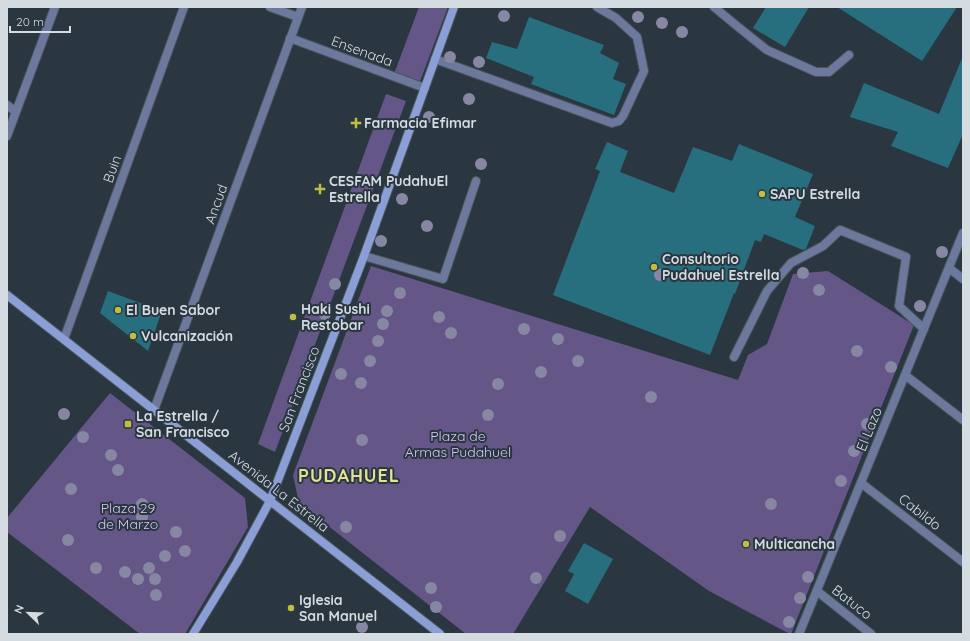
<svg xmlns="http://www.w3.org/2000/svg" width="970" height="641" font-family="Quicksand,sans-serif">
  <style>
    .green { fill: #645687 }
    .building { fill: #276f7f }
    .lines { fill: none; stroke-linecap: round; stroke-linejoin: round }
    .service-casing { stroke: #49555d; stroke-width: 10 }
    .minor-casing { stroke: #49555d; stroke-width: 10 }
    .secondary-casing { stroke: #49555d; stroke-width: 10 }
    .service { stroke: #6d799c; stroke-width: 8 }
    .minor { stroke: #6d799c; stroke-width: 8 }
    .secondary { stroke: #8b9ed5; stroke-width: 8 }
    .tree { fill: #8787a3 }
    .poi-dot { fill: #bfbe41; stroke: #2b3740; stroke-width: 1.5 }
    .labels { text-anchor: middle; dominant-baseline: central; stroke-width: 4; stroke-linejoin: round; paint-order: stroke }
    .street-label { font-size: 14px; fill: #d4dbe1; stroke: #2b3740 }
    .poi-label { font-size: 14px; font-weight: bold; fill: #d4dbe1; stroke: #2b3740; text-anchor: start }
    .park-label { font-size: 14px; fill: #d3c8f4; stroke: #2b3740 }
    .district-label { font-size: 18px; font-weight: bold; letter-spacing: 1px; fill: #e1e293; stroke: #2b3740 }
  </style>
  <rect width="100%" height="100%" fill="#2b3740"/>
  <path class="green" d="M419,7H448L419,84L394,74Z
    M386,94L406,101L275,452L258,444Z
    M371,266L738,380L748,355L767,344L793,274L828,271L914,325L791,634H790L709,591L590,507L513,634H466L299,503L293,475Z
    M110,393L245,498L248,527L185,634H140L7,532V518Z"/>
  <path class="building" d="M766,7H809L785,47L753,28Z
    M837,7H957L922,61Z
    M529,17L604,45L600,53L619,63L613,79L626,84L614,115L531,84L534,77L486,58L492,42L517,49Z
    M963,56V134L948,168L891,146L898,132L850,117L864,83L939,114Z
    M607,142L628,151L620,172L674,193L693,147L732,161L739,144L813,174L795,217L815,226L806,249L803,250L764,234L761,242L755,240L735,294L734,293L710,355L553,295L600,171L595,169Z
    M108,291L162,311L148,351L100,313Z
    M584,543L613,559L588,604L565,591L574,574L568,571Z"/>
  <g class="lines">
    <g class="service-casing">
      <path id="service" d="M714,7L737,26L767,50L816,72H829L849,55
        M435,59L612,123L619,121L623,116L644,71L637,37L616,18L597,7
        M364,256L443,279L476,181
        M734,357L767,291L791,263L823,246L840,230L906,257L899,306L924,329"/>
    </g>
    <g class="minor-casing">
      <path id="minor" d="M270,7L298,17
        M290,38L425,88
        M7,105L16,112
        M7,136L55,7
        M949,268L963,279
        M64,339L184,7
        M905,375L963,420
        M154,410L302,7
        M861,483L963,562
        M817,591L871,634
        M799,634L963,233"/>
    </g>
    <g class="secondary-casing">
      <path id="secondary" d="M7,295L440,634
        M193,634L237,562L270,501L364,256L454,7"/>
    </g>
    <use href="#service" class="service"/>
    <use href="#minor" class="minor"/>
    <use href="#secondary" class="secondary"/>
  </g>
  <g class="tree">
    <circle cx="504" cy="16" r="6"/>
    <circle cx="638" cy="17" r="6"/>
    <circle cx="662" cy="23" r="6"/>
    <circle cx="682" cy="32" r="6"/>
    <circle cx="450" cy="57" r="6"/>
    <circle cx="479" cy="62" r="6"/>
    <circle cx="469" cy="99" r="6"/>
    <circle cx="429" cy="117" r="6"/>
    <circle cx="481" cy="164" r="6"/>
    <circle cx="402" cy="199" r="6"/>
    <circle cx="427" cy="226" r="6"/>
    <circle cx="381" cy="241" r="6"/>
    <circle cx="942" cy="252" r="6"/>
    <circle cx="803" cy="273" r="6"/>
    <circle cx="660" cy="275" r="6"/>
    <circle cx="335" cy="284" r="6"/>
    <circle cx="819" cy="290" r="6"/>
    <circle cx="400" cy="293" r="6"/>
    <circle cx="920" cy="306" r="6"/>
    <circle cx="387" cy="311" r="6"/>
    <circle cx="325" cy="314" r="6"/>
    <circle cx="439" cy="317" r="6"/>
    <circle cx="383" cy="324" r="6"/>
    <circle cx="524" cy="329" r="6"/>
    <circle cx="451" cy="333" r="6"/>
    <circle cx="558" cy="339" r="6"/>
    <circle cx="378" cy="341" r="6"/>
    <circle cx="857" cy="351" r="6"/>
    <circle cx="370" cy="361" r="6"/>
    <circle cx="578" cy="361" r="6"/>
    <circle cx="891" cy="367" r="6"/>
    <circle cx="541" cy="372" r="6"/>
    <circle cx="341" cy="374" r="6"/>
    <circle cx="361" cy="383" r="6"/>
    <circle cx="498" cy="384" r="6"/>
    <circle cx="651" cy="397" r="6"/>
    <circle cx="64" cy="414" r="6"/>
    <circle cx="488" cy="415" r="6"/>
    <circle cx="867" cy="424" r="6"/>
    <circle cx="83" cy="437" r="6"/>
    <circle cx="362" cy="440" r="6"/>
    <circle cx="854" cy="451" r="6"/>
    <circle cx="111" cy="455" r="6"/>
    <circle cx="118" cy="470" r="6"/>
    <circle cx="841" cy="481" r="6"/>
    <circle cx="71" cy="489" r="6"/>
    <circle cx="142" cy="504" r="6"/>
    <circle cx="771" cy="504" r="6"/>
    <circle cx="142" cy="517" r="6"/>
    <circle cx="346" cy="527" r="6"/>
    <circle cx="176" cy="532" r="6"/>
    <circle cx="560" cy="536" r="6"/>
    <circle cx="68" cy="540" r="6"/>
    <circle cx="185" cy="551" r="6"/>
    <circle cx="165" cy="556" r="6"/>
    <circle cx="96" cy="568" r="6"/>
    <circle cx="149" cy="568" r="6"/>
    <circle cx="125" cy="572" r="6"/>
    <circle cx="808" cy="577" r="6"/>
    <circle cx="536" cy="578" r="6"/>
    <circle cx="138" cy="579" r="6"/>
    <circle cx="155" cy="579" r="6"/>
    <circle cx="431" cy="588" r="6"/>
    <circle cx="156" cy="595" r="6"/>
    <circle cx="800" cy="598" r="6"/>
    <circle cx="436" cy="607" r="6"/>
    <circle cx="789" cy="622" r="6"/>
    <circle cx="362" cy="627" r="6"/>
  </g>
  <g class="poi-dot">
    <path d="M354 117h4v4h4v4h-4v4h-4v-4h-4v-4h4z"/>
    <path d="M318 183h4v4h4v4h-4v4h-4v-4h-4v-4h4z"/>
    <circle cx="762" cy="194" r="4"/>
    <circle cx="654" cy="267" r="4"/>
    <circle cx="118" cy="310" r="4"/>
    <circle cx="293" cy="317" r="4"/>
    <circle cx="133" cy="336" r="4"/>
    <rect x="124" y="420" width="8" height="8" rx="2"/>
    <circle cx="746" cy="544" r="4"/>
    <circle cx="291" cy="608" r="4"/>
  </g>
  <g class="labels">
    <g class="street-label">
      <text transform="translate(362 51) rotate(20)">Ensenada</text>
      <text transform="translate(112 169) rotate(-70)">Buin</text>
      <text transform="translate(216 204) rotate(-70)">Ancud</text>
      <text transform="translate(299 389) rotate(-69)">San Francisco</text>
      <text transform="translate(869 429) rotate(-68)">El Lazo</text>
      <text transform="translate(279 491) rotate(38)">Avenida La Estrella</text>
      <text transform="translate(920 512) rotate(38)">Cabildo</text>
      <text transform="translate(852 602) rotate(38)">Batuco</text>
    </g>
    <g class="poi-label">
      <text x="364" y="123">Farmacia Efimar</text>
      <text x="329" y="181">CESFAM PudahuEl<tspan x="329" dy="16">Estrella</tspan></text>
      <text x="770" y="194">SAPU Estrella</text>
      <text x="662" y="259">Consultorio<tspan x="662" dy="16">Pudahuel Estrella</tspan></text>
      <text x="301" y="309">Haki Sushi<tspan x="301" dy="16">Restobar</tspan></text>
      <text x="126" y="310">El Buen Sabor</text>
      <text x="141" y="336">Vulcanización</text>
      <text x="136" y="416">La Estrella /<tspan x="136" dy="16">San Francisco</tspan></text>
      <text x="754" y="544">Multicancha</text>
      <text x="299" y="600">Iglesia<tspan x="299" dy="16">San Manuel</tspan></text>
    </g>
    <g class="park-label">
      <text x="458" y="436">Plaza de<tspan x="458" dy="16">Armas Pudahuel</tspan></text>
      <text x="128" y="508">Plaza 29<tspan x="128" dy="16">de Marzo</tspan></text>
    </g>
    <g class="district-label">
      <text x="349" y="475">PUDAHUEL</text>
    </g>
  </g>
  <rect width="970" height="641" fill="none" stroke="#d4dbe1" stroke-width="16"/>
  <g transform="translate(28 613) rotate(293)" stroke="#2b3740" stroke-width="3" paint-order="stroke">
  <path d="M0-3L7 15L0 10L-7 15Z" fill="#d4dbe1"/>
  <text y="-6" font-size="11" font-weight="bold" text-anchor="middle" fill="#d4dbe1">N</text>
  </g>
  <path d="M10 26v6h60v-6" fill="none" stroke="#d4dbe1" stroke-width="2"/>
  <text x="16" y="26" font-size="12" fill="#d4dbe1" stroke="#2b3740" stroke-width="3" paint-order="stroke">20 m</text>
</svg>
